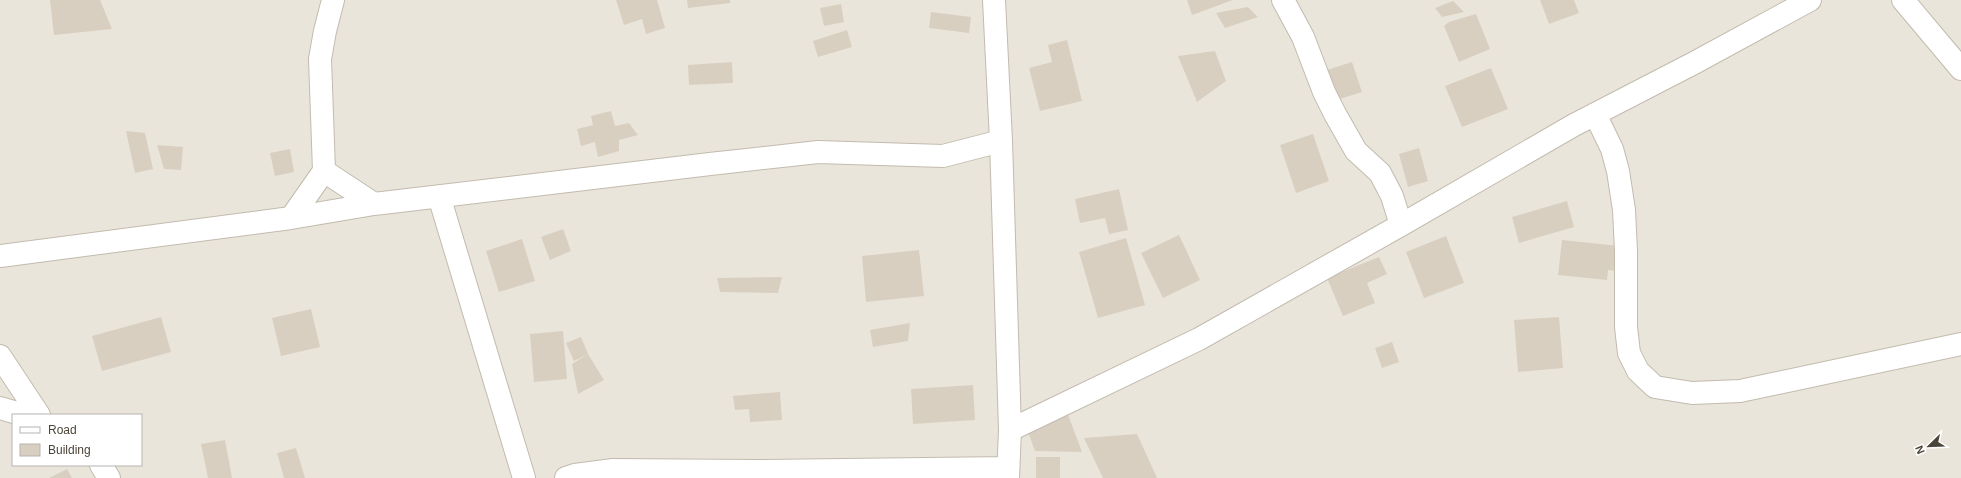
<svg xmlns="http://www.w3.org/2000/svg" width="1961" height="478" font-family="Helvetica,sans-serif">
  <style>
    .residential { fill: #eae5da; fill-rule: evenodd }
    .building { fill: #d8cfc1 }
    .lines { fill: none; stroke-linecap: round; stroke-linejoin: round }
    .street-casing { stroke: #c2bbae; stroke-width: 24 }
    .street { stroke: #fff; stroke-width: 22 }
  </style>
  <rect width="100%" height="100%" fill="#f6f3ec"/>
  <path class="residential" d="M0,0H1961V478H0ZM13,415H141V465H13Z"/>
  <path class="building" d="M50,0H100L112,29L54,35Z
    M616,0H657L665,28L646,34L642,19L624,25Z
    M687,0H730V3L688,8Z
    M1187,0H1233L1192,15Z
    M1540,0H1574L1579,13L1549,24Z
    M1453,1L1464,12L1442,17L1435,8Z
    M841,4L844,22L824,26L820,8Z
    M1248,7L1258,17L1225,28L1216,13Z
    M931,12L971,17L969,33L929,28Z
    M1476,14L1490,49L1459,62L1444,26L1449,22Z
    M847,30L852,47L818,57L813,41Z
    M1067,40L1082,101L1040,111L1029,68L1052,62L1048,45Z
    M1215,51L1226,81L1197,102L1178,56Z
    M732,62L733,83L689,85L688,65Z
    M1352,62L1362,92L1337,100L1327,70Z
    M1491,68L1508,109L1462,127L1445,86Z
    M611,111L615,126L629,123L638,135L619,140V151L598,157L595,142L581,146L577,129L593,125L591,116Z
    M126,131L145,133L153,169L135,173Z
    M1313,134L1329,181L1296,193L1280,145Z
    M157,145L183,147L181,170L164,169Z
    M1419,148L1428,181L1408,187L1399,154Z
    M290,149L294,172L275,176L270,153Z
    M1119,189L1128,230L1109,234L1105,218L1080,223L1075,199Z
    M1567,201L1574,227L1519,243L1512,217Z
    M563,229L571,251L550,260L541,237Z
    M1179,235L1200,280L1163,298L1141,253Z
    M1446,236L1464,283L1424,298L1406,252Z
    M1126,238L1145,305L1098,318L1079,252Z
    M522,239L535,281L499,292L486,251Z
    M1562,240L1619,246L1617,271L1608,270L1607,280L1558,275Z
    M919,250L924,296L866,302L862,256Z
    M1379,257L1387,274L1367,283L1375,303L1343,316L1327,278Z
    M782,277L778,293L720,292L717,278Z
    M311,309L320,347L281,356L272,318Z
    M161,317L171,352L102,371L92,336Z
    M1559,317L1563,368L1518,372L1514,320Z
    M910,323L908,341L873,347L870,330Z
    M563,331L567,379L534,382L530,334Z
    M581,337L588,354L574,361L566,343Z
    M1392,342L1399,362L1382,368L1375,348Z
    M588,354L604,380L578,394L572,364Z
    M973,385L975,420L913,424L911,389Z
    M780,392L782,420L750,422L749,409L735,410L733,396Z
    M1067,412L1082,452L1035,451L1026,427Z
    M1137,434L1157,478H1103L1084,438Z
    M225,440L232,478H208L201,444Z
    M296,448L305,478H284L277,453Z
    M1036,457H1060V478H1036Z
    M67,469L72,478H49Z"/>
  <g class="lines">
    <g class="street-casing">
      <path id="street" d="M994,0L1001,141L1010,430L1008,478
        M1283,0L1303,37L1324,92L1335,114L1356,151L1380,173L1392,196L1401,225
        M1903,0L1961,69
        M1595,114L1612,149L1618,171L1624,210L1626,251V327L1629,353L1638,371L1655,387L1692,393L1740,391L1961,344
        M324,171L374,204
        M439,196L524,478
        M291,218L324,171L320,59L325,31L333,0
        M0,256L291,218L374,204L710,164L818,152L943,156L1001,141
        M0,356L39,415
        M0,408L24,415
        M1010,430L1199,339L1401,225L1574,125L1694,63L1810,0
        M101,465L109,478
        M566,478L575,475L613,470L756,471L1008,468"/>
    </g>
    <use href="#street" class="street"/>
  </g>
  <rect x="12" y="414" width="130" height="52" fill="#ffffff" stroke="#b7b4b0"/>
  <rect x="20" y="427" width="20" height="6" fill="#ffffff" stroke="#b7b4b0"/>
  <text x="48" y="434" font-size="12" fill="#4b4439">Road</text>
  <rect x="20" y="444" width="20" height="12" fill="#d8cfc1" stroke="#b7b4b0"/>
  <text x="48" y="454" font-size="12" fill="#4b4439">Building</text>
  <g transform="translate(1929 446) rotate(247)" stroke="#ffffff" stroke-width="3" paint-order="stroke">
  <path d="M0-3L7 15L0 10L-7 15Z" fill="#4b4439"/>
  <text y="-6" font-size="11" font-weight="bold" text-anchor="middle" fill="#4b4439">N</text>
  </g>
</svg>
